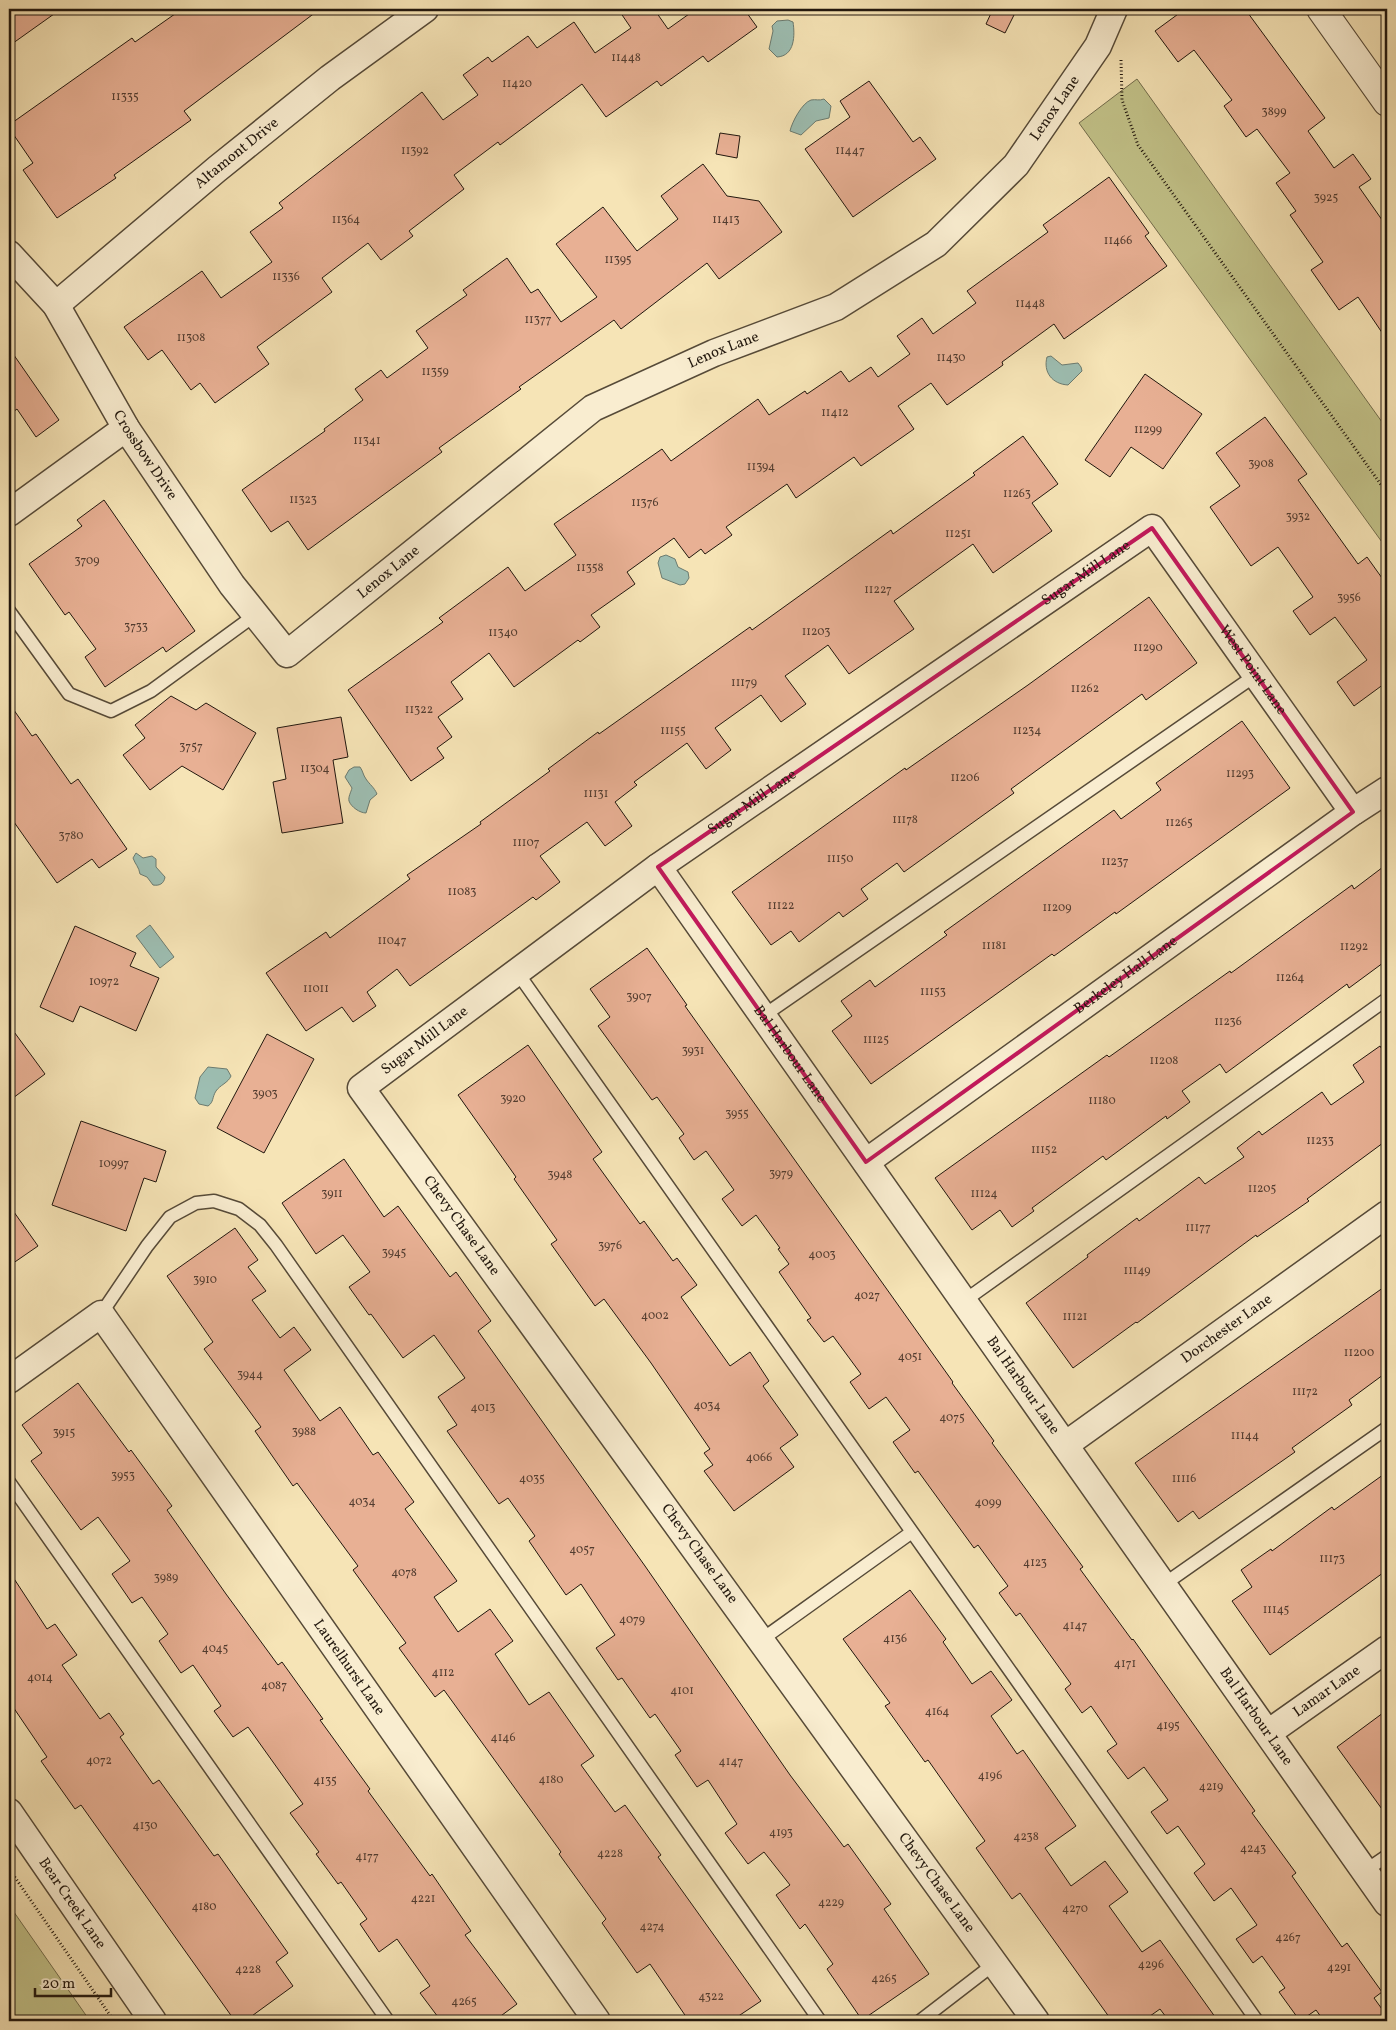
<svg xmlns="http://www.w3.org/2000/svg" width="1396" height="2030" font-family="Vollkorn,serif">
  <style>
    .green { fill: #c2c289; stroke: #726c4c }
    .water { fill: #9dbeb2; stroke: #6b7b70 }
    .building { fill: #e8b094; stroke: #21170e }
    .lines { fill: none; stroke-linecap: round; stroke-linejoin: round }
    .service-casing { stroke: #564a38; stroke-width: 15 }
    .minor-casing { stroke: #564a38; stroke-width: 29 }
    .tertiary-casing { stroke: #564a38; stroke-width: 30 }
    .path { stroke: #21170e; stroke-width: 3; stroke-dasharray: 1 2.5; stroke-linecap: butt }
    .service { stroke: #f9edd0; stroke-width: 12 }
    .minor { stroke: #f9edd0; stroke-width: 26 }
    .tertiary { stroke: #f9edd0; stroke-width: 28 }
    .marked { fill: none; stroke: #c2185b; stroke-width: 4; stroke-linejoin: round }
    .labels { text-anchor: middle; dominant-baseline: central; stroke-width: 4; stroke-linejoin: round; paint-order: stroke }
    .number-label { font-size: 12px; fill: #533d30 }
    .street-label { font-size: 15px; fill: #21170e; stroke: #f9edd0 }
  </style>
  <rect width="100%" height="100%" fill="#f6e4b6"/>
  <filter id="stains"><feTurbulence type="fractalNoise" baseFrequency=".004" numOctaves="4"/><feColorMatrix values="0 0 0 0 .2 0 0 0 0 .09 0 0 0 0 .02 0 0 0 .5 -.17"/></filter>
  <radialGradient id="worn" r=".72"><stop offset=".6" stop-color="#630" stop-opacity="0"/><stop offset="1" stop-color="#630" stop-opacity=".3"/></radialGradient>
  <path class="green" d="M1137,79L1387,429V549L1079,123Z
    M9,1905L90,2021H9Z"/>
  <path class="water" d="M788,20L793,22C795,35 795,56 777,57L769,49L773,31L772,26L777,21Z
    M824,99L831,106L829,118L816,121L801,135L790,131C792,122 802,103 811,100C816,99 819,101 824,99Z
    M1051,356L1062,365L1078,363L1081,367L1082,371L1068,385C1052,384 1043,372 1047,357Z
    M666,555L675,559L678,567L688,572L689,578L685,584L680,585L662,578L658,563L660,557Z
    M354,767H360C363,771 363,775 366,779C370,785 374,787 377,794L370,800L366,813C360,813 351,807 349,801C348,797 351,792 352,788L345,777L349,770Z
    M136,853L143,858L152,856L156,859V867L165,877C164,884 159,886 153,885L147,877L140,874C139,867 135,864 133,858Z
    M150,925L174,957L160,968L136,936Z
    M208,1067L227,1069L231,1076C228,1083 220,1085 216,1091C212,1097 214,1102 208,1106L199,1104L195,1098L200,1077Z"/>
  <path class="building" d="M9,9H61L9,46Z
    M182,9H320L184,111L191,120L114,175L116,178L57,218L23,170L33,163L9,128V125L132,38L135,42Z
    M618,9H654L668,29L696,9H744L757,27L708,62L703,56L661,86L657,81L606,117L582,84L500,145L498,142L454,175L464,189L409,231L413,236L381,260L368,243L322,278L332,292L257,347L269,364L215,403L200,383L191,390L162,350L148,360L124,327L202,271L221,298L272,262L250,232L283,208L279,203L422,92L443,120L478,95L463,75L488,57L492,62L528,36L537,48L574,22L595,53L631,28Z
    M993,9H1017L1005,33L986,24Z
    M1185,9H1245L1325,118L1308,131L1334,168L1353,154L1371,179L1359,187L1387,227V340L1358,297L1339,310L1311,270L1323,262L1290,215L1296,211L1276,183L1290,173L1257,129L1246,137L1224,106L1232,100L1194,50L1178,62L1155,31Z
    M869,81L913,142L920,137L936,159L853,217L805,149L850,117L840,101Z
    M720,133L740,136L737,158L716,154Z
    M703,164L727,196L759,201L782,232L719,279L707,263L621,329L614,320L519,387L521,389L439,448L442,452L308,550L288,521L271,532L242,490L325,431L324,429L363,400L355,389L381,370L387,378L428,348L416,331L467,295L463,290L507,258L531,293L538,289L561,322L597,297L556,244L603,207L637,251L678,219L661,196Z
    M1109,177L1149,233L1145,236L1167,266L1064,339L1054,324L1002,362L1003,365L947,405L931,383L898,406L914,429L861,466L854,457L796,498L787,484L726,527L732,535L705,554L701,549L689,558L674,538L627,572L635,584L591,615L600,627L580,642L578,640L514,687L489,653L451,682L463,699L438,717L452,737L437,748L444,758L411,781L348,690L443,622L439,618L508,567L525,591L576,555L554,524L662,449L671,461L758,399L769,415L805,391L807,394L841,371L849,382L871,367L878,377L910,354L897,336L922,318L933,334L976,303L967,291L1048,232L1043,225Z
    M9,348L59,420L36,437L17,409L9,415Z
    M1145,374L1202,414L1163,469L1131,447L1110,477L1085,460Z
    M1265,417L1307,474L1298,480L1358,564L1367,557L1387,585V688L1384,684L1354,706L1337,682L1367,660L1335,617L1310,635L1293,611L1313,597L1278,547L1251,566L1210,507L1240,486L1216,453Z
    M1023,436L1058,484L1032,503L1052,531L993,573L973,544L894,601L914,629L849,674L828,645L785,676L806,704L781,722L761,695L715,728L731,750L706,769L687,743L634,782L637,785L615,802L632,826L605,846L587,822L540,856L560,882L536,900L533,897L410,986L397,969L367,992L376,1006L353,1022L342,1007L306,1031L266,973L326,932L330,938L410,879L407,875L481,824L480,822L550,771L548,769L598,732L599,734L750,627L752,630L891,530L893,534L975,475L973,473Z
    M104,500L195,631L166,652L163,647L105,687L85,657L96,649L69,612L65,615L29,564L82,526L77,520Z
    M1149,597L1197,663L1146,700L1142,694L1011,789L1014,793L904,872L897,863L861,889L868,899L843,917L839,912L799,942L791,931L771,945L732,892L905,768L906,770L1028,685Z
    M171,696L196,710L206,703L256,733L223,790L182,766L150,790L123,755L145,738L135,725Z
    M9,703L32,736L36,734L71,784L78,779L127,849L99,868L92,859L57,883L9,815Z
    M341,717L348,757L333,760L343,823L282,833L273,782L286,779L277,728Z
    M1242,721L1290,788L1116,914L1115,912L1054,956L1052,954L871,1084L832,1031L852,1016L841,1001L870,980L875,987L947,935L944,932L1114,810L1121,819L1161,790L1156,783Z
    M1387,864V960L1349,988L1347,984L1226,1073L1220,1064L1182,1091L1190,1102L1167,1119L1166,1116L1106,1160L1103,1156L1032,1208L1034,1211L1012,1227L1000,1210L972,1230L935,1178L1107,1055L1109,1057L1230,971L1231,973L1352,885L1354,889Z
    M75,926L136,953L130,966L159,978L136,1031L80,1006L73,1022L40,1007Z
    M647,948L687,1005L685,1006L953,1382L952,1383L994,1441L992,1443L1083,1567L1080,1569L1132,1640L1133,1639L1255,1811L1252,1813L1296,1873L1292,1876L1342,1947L1347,1943L1382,1992L1374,1998L1387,2016V2021H1324L1316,2010L1300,2021L1279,1992L1285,1988L1262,1956L1253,1963L1236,1939L1257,1925L1231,1888L1214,1901L1194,1873L1205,1864L1178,1826L1167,1834L1151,1812L1168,1800L1144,1767L1128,1779L1107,1751L1117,1744L1091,1706L1082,1713L1065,1689L1071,1684L1020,1613L1016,1616L999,1593L1008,1586L978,1545L974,1548L918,1471L915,1473L893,1442L910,1430L886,1397L869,1409L850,1382L861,1374L833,1336L824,1342L807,1320L811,1318L779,1272L789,1264L778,1249L780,1248L756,1215L742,1226L722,1199L734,1190L706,1151L694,1160L679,1138L684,1134L657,1097L652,1100L598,1026L610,1017L590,989Z
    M9,1025L45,1074L9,1101Z
    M267,1034L314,1059L264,1153L217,1128Z
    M528,1045L602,1152L593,1159L640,1224L644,1221L673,1261L677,1258L697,1285L681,1297L730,1366L750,1352L769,1381L763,1386L798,1435L780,1448L794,1467L734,1511L704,1471L713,1465L704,1453L710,1449L651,1363L604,1299L595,1306L551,1244L557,1240L514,1179L516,1177L458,1095Z
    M1380,1046L1387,1057V1140L1307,1199L1309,1201L1257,1237L1256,1235L1137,1323L1136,1322L1073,1368L1026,1303L1088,1257L1087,1255L1137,1218L1139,1221L1199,1177L1205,1184L1244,1157L1237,1148L1259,1131L1262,1135L1322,1092L1331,1105L1364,1082L1353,1065Z
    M81,1121L166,1151L156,1182L144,1178L126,1231L52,1205Z
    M344,1159L384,1217L398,1206L450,1277L456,1272L491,1321L478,1331L645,1566L790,1775L844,1847L848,1844L891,1904L884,1909L929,1974L862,2020L827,1969L833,1964L805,1924L800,1929L776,1895L790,1885L764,1852L748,1864L725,1833L737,1824L708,1780L697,1787L675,1755L681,1751L655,1714L650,1718L622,1678L618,1680L596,1648L615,1635L581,1584L566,1595L529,1541L535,1536L508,1498L499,1504L447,1431L457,1425L438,1397L465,1378L434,1335L403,1358L371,1314L369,1315L349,1287L370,1272L343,1235L316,1254L282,1203Z
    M9,1205L38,1246L9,1266Z
    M235,1228L258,1260L248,1267L266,1291L252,1300L280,1338L294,1327L311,1350L284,1370L320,1421L340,1407L373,1455L378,1452L414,1502L405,1509L457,1581L434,1597L458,1632L490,1609L513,1641L495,1654L529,1705L549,1692L594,1756L581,1765L615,1812L625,1805L661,1855L658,1857L761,2001L731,2021H689L650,1964L637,1973L602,1923L606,1919L559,1854L561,1852L444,1690L435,1697L399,1648L406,1643L353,1570L358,1566L297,1483L293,1486L255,1431L261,1427L204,1349L213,1342L167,1276Z
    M1387,1285V1372L1349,1400L1352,1405L1292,1448L1295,1452L1199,1519L1193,1511L1178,1522L1135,1463Z
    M78,1383L129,1452L131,1450L172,1506L167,1510L226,1594L278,1665L282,1662L323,1719L320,1720L370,1789L368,1791L430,1876L432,1874L471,1931L465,1935L517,2004L494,2021H441L420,1993L430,1986L397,1939L379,1952L360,1924L367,1919L341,1882L338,1884L316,1854L319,1852L290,1813L303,1804L248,1727L233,1737L214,1711L221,1706L193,1665L181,1673L159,1641L168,1634L142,1597L132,1603L112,1574L130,1561L98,1517L81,1530L31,1461L42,1453L22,1425Z
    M1387,1472V1570L1270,1655L1232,1601L1252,1587L1241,1570L1271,1549L1272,1551L1332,1507L1334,1510Z
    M9,1571L47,1629L55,1624L77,1655L62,1665L100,1719L109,1713L124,1734L120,1737L153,1784L159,1780L214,1856L218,1854L288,1953L276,1962L293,1986L245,2021H235L81,1805L75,1809L41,1761L47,1757L9,1701Z
    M910,1590L946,1639L943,1642L972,1684L991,1671L1012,1700L991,1716L1017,1754L1023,1750L1076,1826L1045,1848L1071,1886L1105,1861L1128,1892L1109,1906L1142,1952L1160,1940L1218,2021H1169L1160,2009L1143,2021H1112L1020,1893L1012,1899L976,1848L985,1841L928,1760L925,1762L885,1706L890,1703L843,1639Z
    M1387,1710V1816L1337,1747Z"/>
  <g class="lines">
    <g class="service-casing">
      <path id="service" d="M9,611L69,694L111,711L151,691L255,615
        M517,972L1257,2021
        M763,1016L1256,675
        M964,1301L1387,999
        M101,1314L147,1246L170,1217L196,1203L214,1201L239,1209L260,1225L276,1245L820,2021
        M9,1482L388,2021
        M1163,1585L1387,1428
        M761,1640L912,1532
        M1365,1871L1387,1856
        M920,2021L994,1964"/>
    </g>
    <g class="minor-casing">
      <g id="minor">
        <path id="s1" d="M9,254L56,305L126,428L232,585L287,654L593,408L714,353L836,307L936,244L1016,165L1098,46L1114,9"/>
        <path id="s2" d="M56,305L217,169L330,78L425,9"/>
        <path d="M9,513L126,428"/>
        <path id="s3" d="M658,867L1387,1903"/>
        <path id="s4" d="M866,1162L1353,812L1387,790"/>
        <path id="s5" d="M9,1380L101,1314L597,2021"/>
        <path id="s6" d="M1065,1445L1387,1214"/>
        <path id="s7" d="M1268,1733L1387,1649"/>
        <path id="s8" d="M9,1812L153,2021"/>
        <path id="s9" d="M1036,2021L361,1088L658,867L1152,528L1353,812"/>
      </g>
    </g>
    <g class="tertiary-casing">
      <path id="tertiary" d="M1321,9L1387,102"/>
    </g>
    <path class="path" d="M1121,60L1122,100L1138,145L1387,493
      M9,1879L14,1876L114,2021"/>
    <use href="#service" class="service"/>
    <use href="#minor" class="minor"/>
    <use href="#tertiary" class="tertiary"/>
  </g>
  <path class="marked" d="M1152,528L1353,812L866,1162L658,867Z"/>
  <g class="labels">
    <g class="number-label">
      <text x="626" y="58">11448</text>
      <text x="517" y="84">11420</text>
      <text x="125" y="97">11335</text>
      <text x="1274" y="112">3899</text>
      <text x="415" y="151">11392</text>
      <text x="850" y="151">11447</text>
      <text x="1326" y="198">3925</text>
      <text x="346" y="220">11364</text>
      <text x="726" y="220">11413</text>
      <text x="1118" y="241">11466</text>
      <text x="618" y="260">11395</text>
      <text x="286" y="277">11336</text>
      <text x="1030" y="304">11448</text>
      <text x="538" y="320">11377</text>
      <text x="191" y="338">11308</text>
      <text x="951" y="358">11430</text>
      <text x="435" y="372">11359</text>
      <text x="835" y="413">11412</text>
      <text x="1148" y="430">11299</text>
      <text x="367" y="441">11341</text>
      <text x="1261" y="464">3908</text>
      <text x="761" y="467">11394</text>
      <text x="1017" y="494">11263</text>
      <text x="303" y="500">11323</text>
      <text x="645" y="503">11376</text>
      <text x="1298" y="517">3932</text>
      <text x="958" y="534">11251</text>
      <text x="87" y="561">3709</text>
      <text x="590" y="568">11358</text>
      <text x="878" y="590">11227</text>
      <text x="1349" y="598">3956</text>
      <text x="136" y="627">3733</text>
      <text x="816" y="632">11203</text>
      <text x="503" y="633">11340</text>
      <text x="1148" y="648">11290</text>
      <text x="744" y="683">11179</text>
      <text x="1085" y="689">11262</text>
      <text x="419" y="710">11322</text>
      <text x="673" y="731">11155</text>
      <text x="1027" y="731">11234</text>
      <text x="191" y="747">3757</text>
      <text x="315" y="769">11304</text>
      <text x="1240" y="774">11293</text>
      <text x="965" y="778">11206</text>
      <text x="596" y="794">11131</text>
      <text x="905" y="820">11178</text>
      <text x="1179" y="823">11265</text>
      <text x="71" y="836">3780</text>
      <text x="526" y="843">11107</text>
      <text x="840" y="859">11150</text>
      <text x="1115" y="862">11237</text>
      <text x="462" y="892">11083</text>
      <text x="781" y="906">11122</text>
      <text x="1057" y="908">11209</text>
      <text x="392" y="941">11047</text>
      <text x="994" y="946">11181</text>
      <text x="1354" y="947">11292</text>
      <text x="1290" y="978">11264</text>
      <text x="104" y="982">10972</text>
      <text x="316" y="989">11011</text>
      <text x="933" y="992">11153</text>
      <text x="639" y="997">3907</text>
      <text x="1228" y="1022">11236</text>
      <text x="876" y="1040">11125</text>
      <text x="693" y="1051">3931</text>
      <text x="1164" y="1061">11208</text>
      <text x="265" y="1094">3903</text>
      <text x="513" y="1099">3920</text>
      <text x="1102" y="1101">11180</text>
      <text x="737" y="1114">3955</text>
      <text x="1320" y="1141">11233</text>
      <text x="1044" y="1150">11152</text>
      <text x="114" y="1164">10997</text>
      <text x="781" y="1174">3979</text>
      <text x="560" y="1175">3948</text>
      <text x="1262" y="1189">11205</text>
      <text x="332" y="1194">3911</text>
      <text x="984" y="1194">11124</text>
      <text x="1198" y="1228">11177</text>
      <text x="610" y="1246">3976</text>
      <text x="394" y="1253">3945</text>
      <text x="822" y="1255">4003</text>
      <text x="1137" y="1271">11149</text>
      <text x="205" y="1280">3910</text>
      <text x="867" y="1296">4027</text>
      <text x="655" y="1316">4002</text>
      <text x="1075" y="1317">11121</text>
      <text x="1359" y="1353">11200</text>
      <text x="910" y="1357">4051</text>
      <text x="250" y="1375">3944</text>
      <text x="1305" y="1392">11172</text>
      <text x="707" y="1406">4034</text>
      <text x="483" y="1408">4013</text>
      <text x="952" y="1418">4075</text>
      <text x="304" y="1432">3988</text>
      <text x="64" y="1433">3915</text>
      <text x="1245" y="1436">11144</text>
      <text x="759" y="1458">4066</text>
      <text x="123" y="1476">3953</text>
      <text x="532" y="1479">4035</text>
      <text x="1184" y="1479">11116</text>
      <text x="362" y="1502">4034</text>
      <text x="988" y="1503">4099</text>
      <text x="582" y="1550">4057</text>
      <text x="1332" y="1559">11173</text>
      <text x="1035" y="1563">4123</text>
      <text x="404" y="1573">4078</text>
      <text x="166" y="1578">3989</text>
      <text x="1276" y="1610">11145</text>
      <text x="632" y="1620">4079</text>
      <text x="1075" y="1626">4147</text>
      <text x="895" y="1639">4136</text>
      <text x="215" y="1649">4045</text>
      <text x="1125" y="1664">4171</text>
      <text x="443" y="1673">4112</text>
      <text x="40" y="1678">4014</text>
      <text x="274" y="1686">4087</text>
      <text x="682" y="1691">4101</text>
      <text x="937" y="1712">4164</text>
      <text x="1168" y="1726">4195</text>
      <text x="503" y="1738">4146</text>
      <text x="99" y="1761">4072</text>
      <text x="731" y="1762">4147</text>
      <text x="990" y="1776">4196</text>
      <text x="551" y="1780">4180</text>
      <text x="325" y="1781">4135</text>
      <text x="1211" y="1787">4219</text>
      <text x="145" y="1826">4130</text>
      <text x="781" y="1833">4193</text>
      <text x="1026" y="1837">4238</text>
      <text x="1253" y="1849">4243</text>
      <text x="610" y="1854">4228</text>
      <text x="367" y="1857">4177</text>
      <text x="423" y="1899">4221</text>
      <text x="831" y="1903">4229</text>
      <text x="204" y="1907">4180</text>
      <text x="1075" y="1909">4270</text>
      <text x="652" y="1927">4274</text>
      <text x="1288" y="1938">4267</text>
      <text x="1151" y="1965">4296</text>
      <text x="1339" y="1968">4291</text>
      <text x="248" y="1970">4228</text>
      <text x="884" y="1979">4265</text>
      <text x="711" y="1997">4322</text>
      <text x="464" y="2002">4265</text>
    </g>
    <g class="street-label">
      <text stroke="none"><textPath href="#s1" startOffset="1444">Lenox Lane</textPath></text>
      <text stroke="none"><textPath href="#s2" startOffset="236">Altamont Drive</textPath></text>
      <text stroke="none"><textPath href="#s1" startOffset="1024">Lenox Lane</textPath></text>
      <text stroke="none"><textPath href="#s1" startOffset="244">Crossbow Drive</textPath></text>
      <text stroke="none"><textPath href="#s1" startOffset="619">Lenox Lane</textPath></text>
      <text stroke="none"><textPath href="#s9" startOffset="2041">Sugar Mill Lane</textPath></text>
      <text stroke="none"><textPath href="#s9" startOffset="2295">West Point Lane</textPath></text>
      <text stroke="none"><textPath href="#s9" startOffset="1636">Sugar Mill Lane</textPath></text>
      <text stroke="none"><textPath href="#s4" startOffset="320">Berkeley Hall Lane</textPath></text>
      <text stroke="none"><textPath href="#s9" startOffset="1231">Sugar Mill Lane</textPath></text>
      <text stroke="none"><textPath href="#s3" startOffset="229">Bal Harbour Lane</textPath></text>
      <text transform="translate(461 1226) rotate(54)">Chevy Chase Lane</text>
      <text stroke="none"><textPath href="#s6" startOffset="199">Dorchester Lane</textPath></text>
      <text stroke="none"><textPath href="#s3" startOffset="634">Bal Harbour Lane</textPath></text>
      <text transform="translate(699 1554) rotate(54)">Chevy Chase Lane</text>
      <text stroke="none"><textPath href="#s5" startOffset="545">Laurelhurst Lane</textPath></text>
      <text stroke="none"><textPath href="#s7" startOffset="72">Lamar Lane</textPath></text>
      <text stroke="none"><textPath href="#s3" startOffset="1039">Bal Harbour Lane</textPath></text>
      <text transform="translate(936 1883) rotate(54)">Chevy Chase Lane</text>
      <text stroke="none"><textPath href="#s8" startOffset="111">Bear Creek Lane</textPath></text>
    </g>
  </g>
  <rect width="1396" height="2030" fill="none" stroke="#f6e4b6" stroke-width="30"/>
  <rect x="10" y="10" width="1376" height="2010" fill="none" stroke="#21170e" stroke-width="2.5"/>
  <rect x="15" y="15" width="1366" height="2000" fill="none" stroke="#21170e"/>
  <path d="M35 1988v8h76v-8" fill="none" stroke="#21170e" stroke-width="2.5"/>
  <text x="42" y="1988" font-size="15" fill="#21170e" stroke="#f9edd0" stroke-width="4" paint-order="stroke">20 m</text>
  <rect width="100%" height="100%" filter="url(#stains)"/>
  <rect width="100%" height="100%" fill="url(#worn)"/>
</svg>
